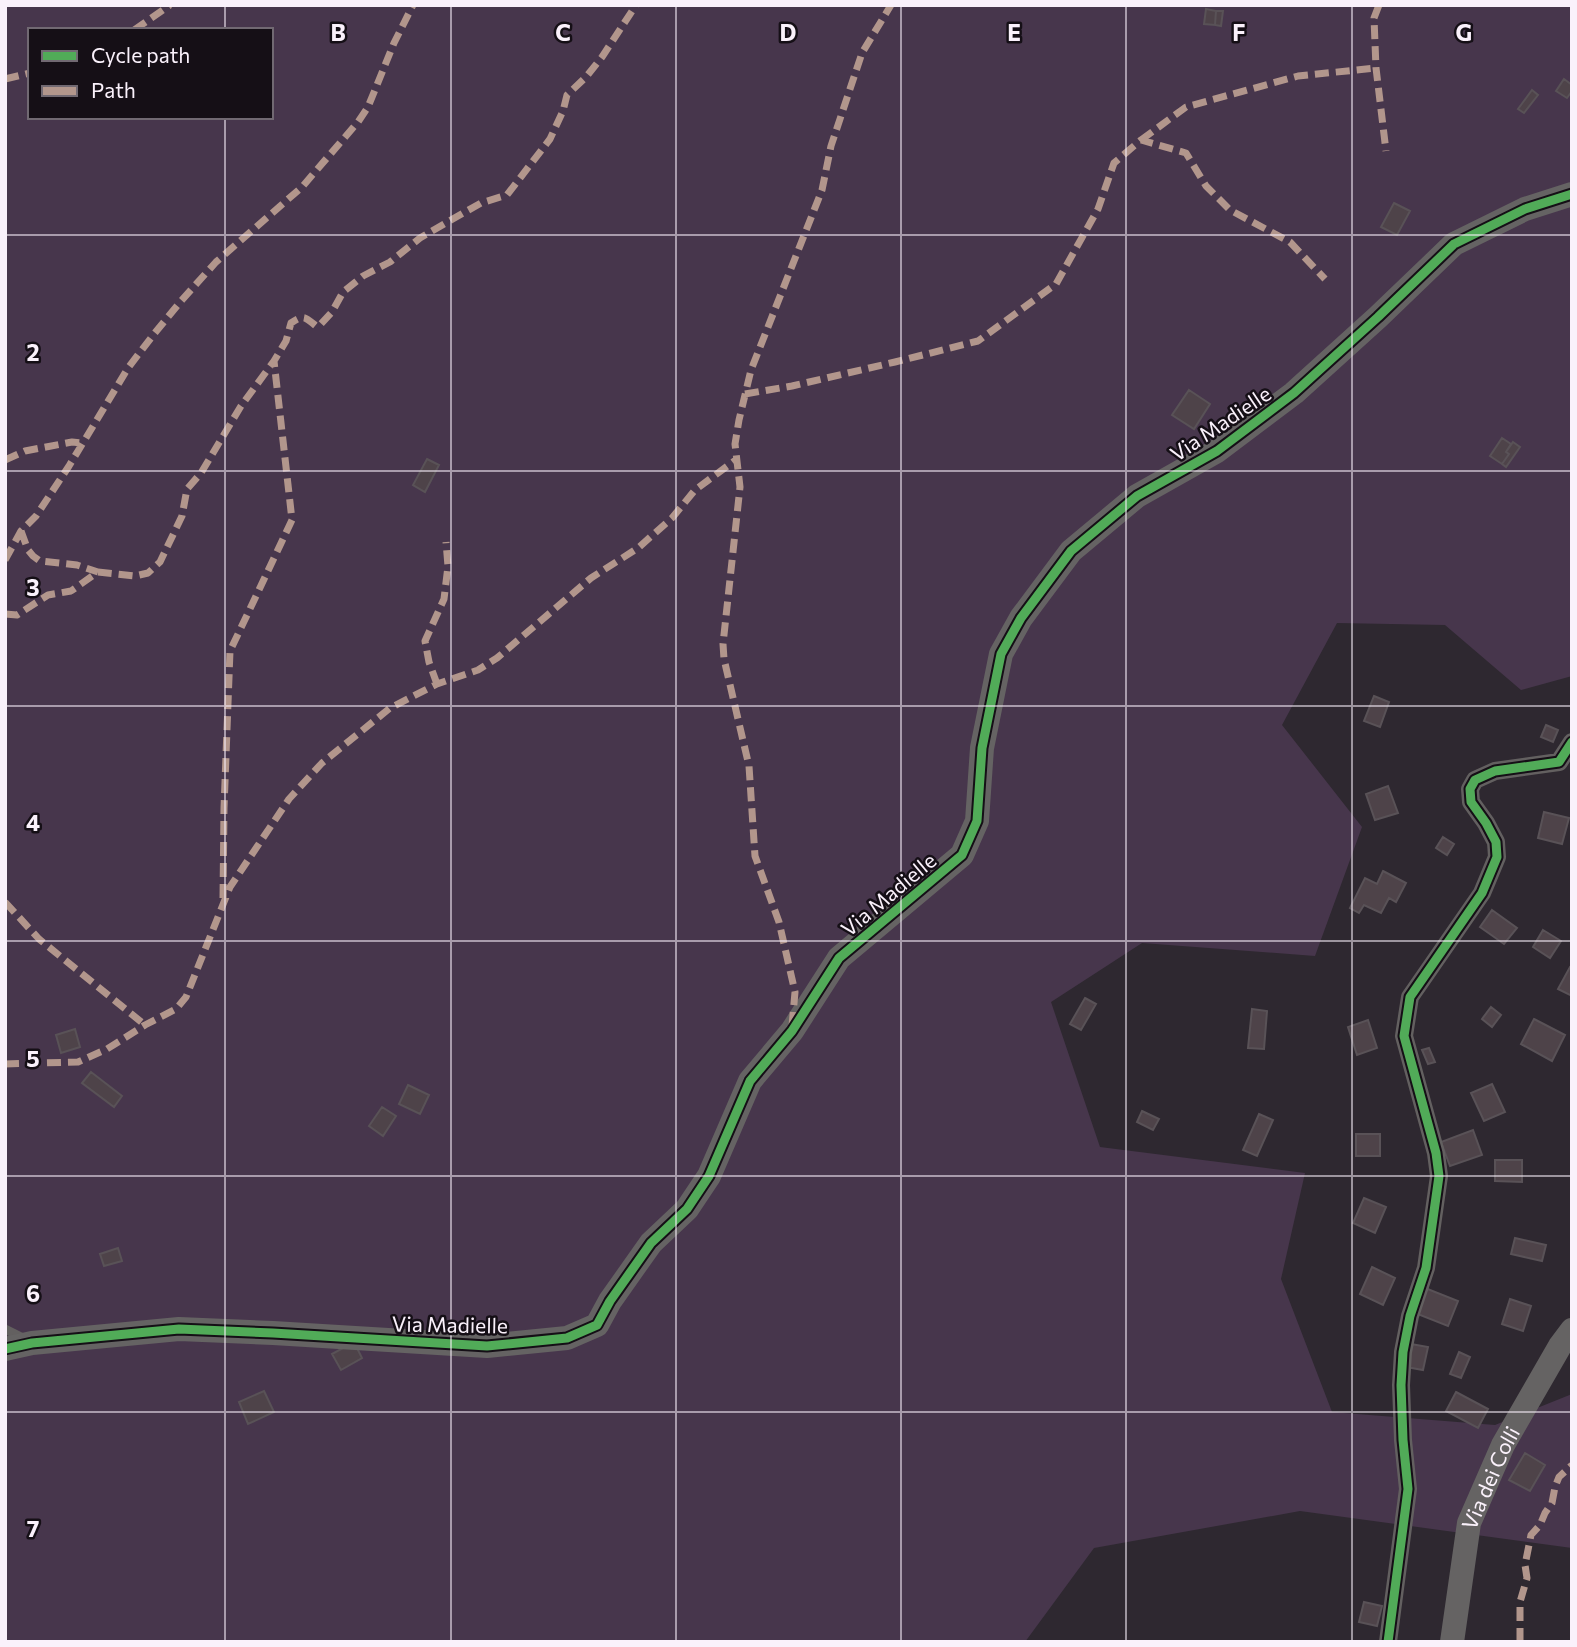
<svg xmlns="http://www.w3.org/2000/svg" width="1577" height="1647" font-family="Commissioner,sans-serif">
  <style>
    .green { fill: #47364c; fill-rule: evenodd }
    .building { fill: #4e4349; stroke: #595257; stroke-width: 2 }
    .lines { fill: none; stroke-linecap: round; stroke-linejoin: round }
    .lane { stroke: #636060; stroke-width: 9 }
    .street { stroke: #636060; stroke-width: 18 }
    .secondary { stroke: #656363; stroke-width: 24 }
    .quiet { stroke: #b2968c; stroke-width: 7; stroke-dasharray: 14 7; stroke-linecap: butt }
    .cycleway-casing { stroke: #150f16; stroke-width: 13 }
    .cycleway { stroke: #51ab58; stroke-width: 9 }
    .grid { fill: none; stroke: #faf1fb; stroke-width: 2; stroke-opacity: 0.55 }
    .labels { text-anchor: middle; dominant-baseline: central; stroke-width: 5; stroke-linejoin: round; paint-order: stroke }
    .street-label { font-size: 21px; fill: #faf1fb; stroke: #150f16 }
    .grid-label { font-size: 23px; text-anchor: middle; font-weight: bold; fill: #faf1fb; stroke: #150f16; stroke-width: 5; stroke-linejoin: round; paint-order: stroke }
  </style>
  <rect width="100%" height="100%" fill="#2e2830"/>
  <path class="green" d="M5,5H1572V676L1521,690L1445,625L1337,623L1282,725L1362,827L1315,956L1142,943L1051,1002L1100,1147L1305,1173L1281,1279L1332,1412L1495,1425L1572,1394V1548L1300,1511L1094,1548L1025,1642H5ZM30,30H271V117H30Z"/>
  <path class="building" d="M1206,9L1216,11L1215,25L1204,24Z
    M1216,11H1223L1221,26L1215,25Z
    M1564,79L1572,85V91L1567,98L1556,91Z
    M1532,90L1538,95L1524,113L1518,109Z
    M1394,203L1410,211L1397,235L1381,227Z
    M1189,390L1210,404L1194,429L1172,415Z
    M1502,438L1511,444L1506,452L1509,454L1502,464L1490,456Z
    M1513,442L1520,447L1506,467L1502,464L1509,454L1506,452Z
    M427,459L439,465L425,492L413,485Z
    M1374,696L1389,702L1380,727L1364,721Z
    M1546,725L1558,730L1553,742L1541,737Z
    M1388,786L1398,813L1375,820L1366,794Z
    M1544,812L1569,818L1562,844L1538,838Z
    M1443,837L1454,844L1447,855L1436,848Z
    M1383,871L1406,883L1396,902L1389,898L1381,913L1364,905L1359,913L1350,908L1365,878L1377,884Z
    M1492,910L1517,928L1504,944L1480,927Z
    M1543,930L1561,941L1550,958L1533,947Z
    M1570,967L1572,968V996L1558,989Z
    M1085,998L1096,1004L1081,1030L1070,1024Z
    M1491,1007L1501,1015L1492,1027L1482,1019Z
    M1252,1009L1267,1011L1264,1049L1248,1048Z
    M1534,1019L1565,1035L1552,1061L1521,1044Z
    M1368,1020L1377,1048L1357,1055L1348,1027Z
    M75,1029L80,1047L61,1053L56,1035Z
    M1429,1048L1435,1062L1428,1064L1422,1050Z
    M91,1072L122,1096L114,1107L82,1083Z
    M1492,1084L1505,1112L1484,1121L1471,1093Z
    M408,1085L429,1095L420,1114L399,1104Z
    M382,1107L396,1116L383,1136L369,1126Z
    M1142,1111L1159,1119L1153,1130L1137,1122Z
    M1259,1114L1273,1120L1257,1156L1243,1150Z
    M1473,1130L1482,1155L1450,1166L1441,1142Z
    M1356,1134H1380V1156H1356Z
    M1495,1160H1522V1182L1495,1181Z
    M1364,1198L1386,1207L1375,1233L1353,1223Z
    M1515,1238L1546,1245L1542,1261L1511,1254Z
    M118,1248L122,1261L104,1266L100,1254Z
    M1372,1267L1395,1278L1383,1305L1360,1294Z
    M1425,1288L1458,1301L1448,1326L1415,1313Z
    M1510,1299L1531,1306L1523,1331L1502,1324Z
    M354,1342L362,1358L341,1370L332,1354Z
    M1411,1344L1428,1347L1423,1370L1406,1367Z
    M1459,1352L1470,1357L1461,1378L1450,1374Z
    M264,1391L274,1412L248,1424L239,1402Z
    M1456,1392L1488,1409L1478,1428L1446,1411Z
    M1525,1453L1545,1465L1530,1491L1509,1480Z
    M1364,1602L1382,1606L1377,1626L1359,1622Z"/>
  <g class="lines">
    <path class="lane" d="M5,1329L25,1339"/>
    <path class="street" d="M1388,1642L1408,1489L1403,1440L1401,1385L1403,1352L1410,1316L1426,1268L1439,1176L1436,1153L1404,1036L1410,997L1482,893L1497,857L1496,842L1486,823L1471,802L1470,789L1475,780L1495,771L1559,762L1572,742"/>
    <g class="secondary">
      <path d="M5,1349L32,1343L179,1329L273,1333L487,1346L567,1338L597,1325L610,1301L651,1243L687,1209L709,1176L750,1081L792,1031L839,958L962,855L977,821L982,748L1001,654L1021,618L1071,551L1137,496L1217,451L1294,393L1378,317L1454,244L1525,209L1572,194"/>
      <path id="s1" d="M1452,1642L1469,1523L1503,1445L1560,1346L1572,1330"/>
    </g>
    <path class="quiet" d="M1379,5L1374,18L1376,68L1386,151
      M134,30L170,5
      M5,79L30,73
      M1141,140L1186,107L1298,76L1376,68
      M745,394L792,386L895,362L978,341L1056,284L1098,209L1114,163L1141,140L1186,153L1206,186L1230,210L1290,242L1325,279
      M5,460L25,451L72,442L82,443
      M21,531L28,550L33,556L40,561L77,565L98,572
      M5,560L21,531L36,516L69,466L128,368L154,334L181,301L216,262L302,187L358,122L368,107L394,43L413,5
      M5,614L17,615L48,595L71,591L98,572L135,576L148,573L160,562L182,516L187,489L201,473L241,406L274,361L286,341L291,323C304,314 305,317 316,326H319L332,312L343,292L363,276L390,262L420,238L451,220L481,203L507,195L550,139L563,111L567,95L586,77L602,57L636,5
      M437,684L429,662L425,641L444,599L448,566L446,542
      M223,898L224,808L230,651L292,520L274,361
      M5,902L39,939L145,1025
      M792,1026L795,992L779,922L755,856L749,766L724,659L723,644L740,487L735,444L739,420L751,370L822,190L831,146L862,53L891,5
      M5,1064L78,1062L107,1049L145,1025L176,1009L186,997L230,887L289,799L322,763L390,708L437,684L478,670L497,658L591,578L638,548L672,518L695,490L737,459
      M1520,1642V1602L1527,1578L1525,1565L1531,1535L1540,1525L1545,1513L1552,1503L1555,1487L1559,1477L1572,1465"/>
    <g class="cycleway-casing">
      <path id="cycleway" d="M5,1349L32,1343L179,1329L273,1333L487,1346L567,1338L597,1325L610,1301L651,1243L687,1209L709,1176L750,1081L792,1031L839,958L962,855L977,821L982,748L1001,654L1021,618L1071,551L1137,496L1217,451L1294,393L1378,317L1454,244L1525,209L1572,194
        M1388,1642L1408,1489L1403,1440L1401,1385L1403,1352L1410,1316L1426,1268L1439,1176L1436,1153L1404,1036L1410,997L1482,893L1497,857L1496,842L1486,823L1471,802L1470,789L1475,780L1495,771L1559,762L1572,742"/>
    </g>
    <use href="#cycleway" class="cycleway"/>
  </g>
  <path class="grid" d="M225,5V30M451,5V1642M676,5V1642M901,5V1642M1126,5V1642M1352,5V1642M225,117V1642M5,235H1572M5,471H1572M5,706H1572M5,941H1572M5,1176H1572M5,1412H1572"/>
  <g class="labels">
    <g class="street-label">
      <text transform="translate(1220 423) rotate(-34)">Via Madielle</text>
      <text transform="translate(888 894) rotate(-40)">Via Madielle</text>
      <text transform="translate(450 1324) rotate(1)">Via Madielle</text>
      <text stroke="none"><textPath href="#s1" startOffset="170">Via dei Colli</textPath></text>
    </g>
  </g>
  <g class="grid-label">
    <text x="338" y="41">B</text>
    <text x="563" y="41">C</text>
    <text x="788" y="41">D</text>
    <text x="1014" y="41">E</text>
    <text x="1239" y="41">F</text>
    <text x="1464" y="41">G</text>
    <text x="33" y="361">2</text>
    <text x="33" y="596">3</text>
    <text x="33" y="831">4</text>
    <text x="33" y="1067">5</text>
    <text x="33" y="1302">6</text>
    <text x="33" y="1537">7</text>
  </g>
  <rect width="1577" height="1647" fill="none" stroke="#faf1fb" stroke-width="14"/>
  <rect x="28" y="28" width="245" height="91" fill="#150f16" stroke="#716972" stroke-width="2"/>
  <rect x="42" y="51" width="35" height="10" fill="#51ab58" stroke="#716972" stroke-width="2"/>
  <text x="91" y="63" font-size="21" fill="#faf1fb">Cycle path</text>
  <rect x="42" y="86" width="35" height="10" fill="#b2968c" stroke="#716972" stroke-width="2"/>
  <text x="91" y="98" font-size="21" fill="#faf1fb">Path</text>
</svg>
